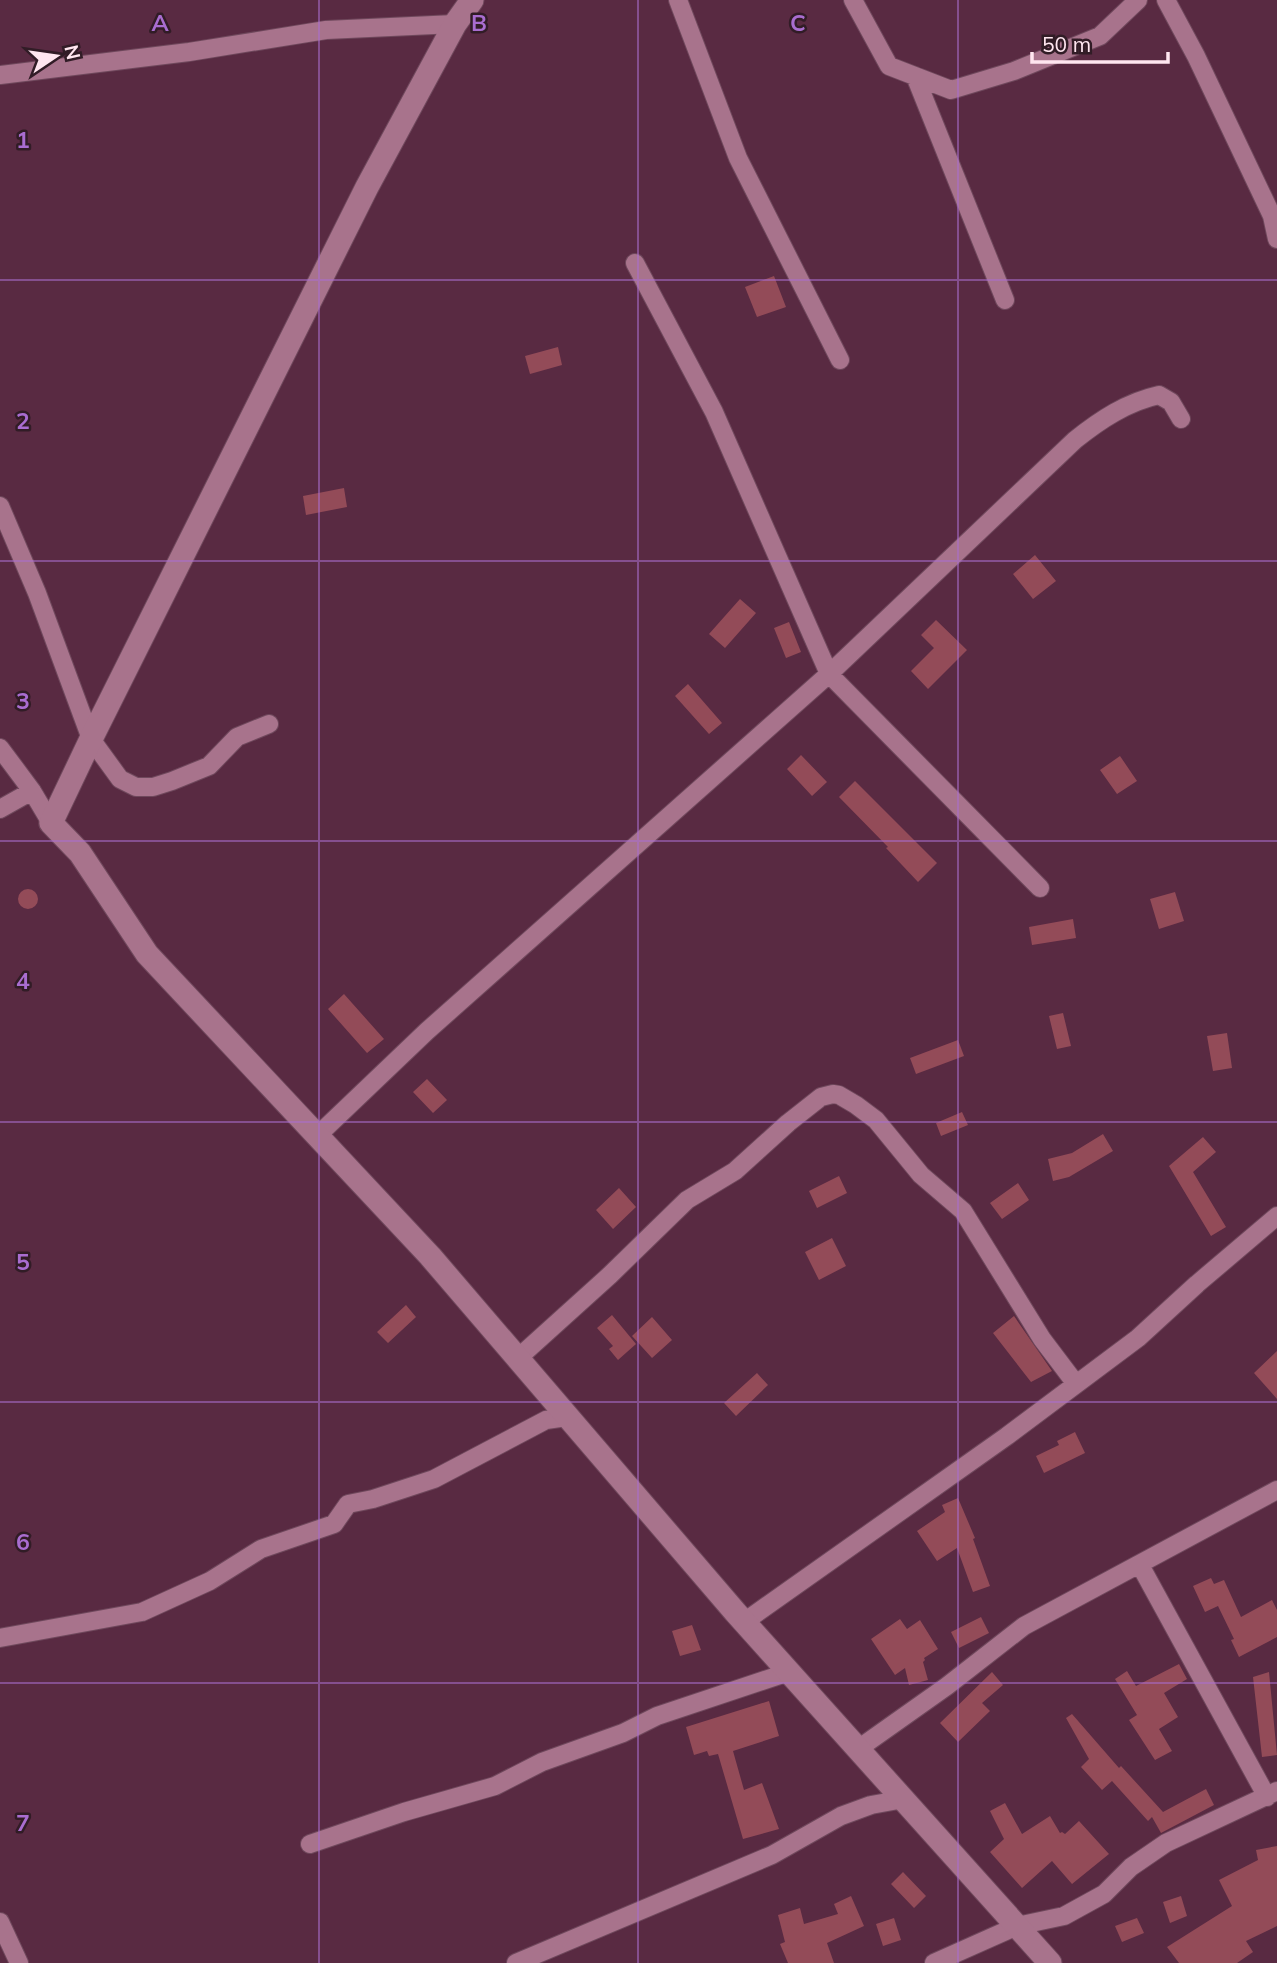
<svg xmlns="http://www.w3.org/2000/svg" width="1277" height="1963" font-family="Mulish,sans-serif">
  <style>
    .building { fill: #934b58 }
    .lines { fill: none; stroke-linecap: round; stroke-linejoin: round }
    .minor-casing { stroke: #6f485c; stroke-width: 20 }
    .tertiary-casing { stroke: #6f485c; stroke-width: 25 }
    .minor { stroke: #a8738c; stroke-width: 18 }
    .tertiary { stroke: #a8738c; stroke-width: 23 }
    .grid { fill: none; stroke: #a96dd0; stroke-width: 2; stroke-opacity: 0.55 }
    .grid-label { font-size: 23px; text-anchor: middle; font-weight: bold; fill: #a96dd0; stroke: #311c26; stroke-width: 5; stroke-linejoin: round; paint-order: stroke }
  </style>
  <rect width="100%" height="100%" fill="#592a42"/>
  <path class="building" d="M774,276L786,307L757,317L745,287Z
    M558,347L562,365L530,374L525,356Z
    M344,488L347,507L306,515L303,496Z
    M1035,555L1056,581L1033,599L1013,574Z
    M740,599L756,613L725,648L709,634Z
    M936,620L967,650L928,689L911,671L934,648L921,635Z
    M789,622L801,652L786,658L774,628Z
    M688,684L722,723L709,734L675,696Z
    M801,755L827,782L812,796L787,769Z
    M1120,756L1137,781L1117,794L1100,770Z
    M855,781L937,863L918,882L886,848L888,847L839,797Z
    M18 899a10 10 0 1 1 20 0a10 10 0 1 1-20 0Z
    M1175,892L1184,921L1159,929L1150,899Z
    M1073,919L1076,938L1032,945L1029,927Z
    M344,994L384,1039L367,1053L328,1009Z
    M1063,1013L1071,1046L1057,1049L1049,1016Z
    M1227,1033L1232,1068L1213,1071L1207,1036Z
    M958,1040L964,1056L916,1074L910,1058Z
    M427,1079L447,1100L433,1113L413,1092Z
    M962,1112L968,1125L941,1136L936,1123Z
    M1103,1134L1113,1151L1069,1177L1053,1181L1048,1159L1072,1153Z
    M1203,1137L1216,1152L1193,1172L1226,1227L1211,1236L1169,1166Z
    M839,1176L847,1193L817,1208L809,1191Z
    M1018,1183L1029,1200L1002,1219L990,1203Z
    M619,1188L636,1207L613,1229L596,1210Z
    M832,1238L846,1266L819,1280L805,1252Z
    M406,1305L416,1317L388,1343L377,1332Z
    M612,1315L636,1344L618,1360L609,1349L613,1346L597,1328Z
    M1014,1316L1052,1371L1031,1382L993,1333Z
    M652,1317L672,1340L652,1358L632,1336Z
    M1277,1351V1399L1254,1373Z
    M757,1373L768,1385L736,1416L724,1403Z
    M1075,1432L1085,1453L1044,1473L1036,1456L1059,1445L1057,1441Z
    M958,1498L975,1538L973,1539L990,1586L973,1592L957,1548L937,1561L917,1531L945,1512L942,1505Z
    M1211,1578L1214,1584L1224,1580L1241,1617L1272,1600L1277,1610V1637L1239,1657L1231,1640L1234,1639L1218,1606L1205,1612L1193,1586Z
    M981,1617L989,1633L959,1648L951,1632Z
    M900,1619L907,1629L920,1620L938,1649L924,1658L925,1660L923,1662L928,1680L909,1685L905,1668L895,1675L871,1639Z
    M692,1625L701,1650L680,1656L672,1631Z
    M1179,1664L1187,1679L1164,1693L1178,1717L1159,1729L1172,1751L1155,1760L1129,1720L1137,1715L1115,1679L1127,1671L1136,1686Z
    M992,1672L1003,1685L982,1703L990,1711L958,1742L940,1723Z
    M1269,1672L1277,1755L1262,1757L1253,1677Z
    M769,1701L779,1736L733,1751L744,1790L762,1783L779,1829L743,1839L718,1754L709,1756L707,1751L694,1755L686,1727Z
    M1072,1714L1119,1768L1121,1766L1163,1812L1206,1789L1214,1805L1161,1833L1152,1817L1148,1821L1112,1781L1102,1790L1081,1767L1089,1759L1066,1718Z
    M1005,1803L1022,1834L1050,1816L1060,1833L1062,1832L1065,1834L1079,1821L1109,1854L1072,1884L1052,1861L1022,1888L990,1852L1004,1839L990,1811Z
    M1277,1846V1926L1246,1941L1253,1952L1237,1963H1179L1167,1947L1232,1906L1219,1880L1258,1860L1256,1850Z
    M903,1872L926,1896L914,1908L891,1884Z
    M851,1896L864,1926L827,1943L834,1963H788L780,1944L785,1942L778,1915L800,1908L804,1924L838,1914L834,1904Z
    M1181,1896L1187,1916L1170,1923L1163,1902Z
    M894,1918L901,1940L883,1946L876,1924Z
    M1137,1918L1144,1933L1122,1942L1115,1926Z"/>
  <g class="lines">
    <g class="minor-casing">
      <path id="minor" d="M678,0L738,158L840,360
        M853,0L889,66L951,90L1014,71L1100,36L1138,0
        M1166,0L1196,56L1272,216L1277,239
        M0,75L189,52L326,30L455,24
        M915,76L1005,300
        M635,263L714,412L829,674L1040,888
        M0,506L37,593L91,739L120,779L136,787H153L172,781L209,766L237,737L269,724
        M0,748L32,791L51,823
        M0,809L32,791
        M317,1136L427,1031L829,674L1075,440C1100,420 1127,402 1159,395L1171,402L1181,419
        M517,1359L610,1275L687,1200L735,1171L788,1123L821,1097L833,1094L839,1095L856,1105L876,1120L921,1175L963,1211L1042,1339L1076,1384
        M1140,1565L1267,1797
        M744,1622L1007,1436L1138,1338L1197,1284L1277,1216
        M0,1638L142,1612L210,1581L261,1549L334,1524L348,1504L373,1499L434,1479L546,1420L567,1417
        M858,1749L947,1686L1024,1626L1277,1490
        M310,1844L404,1812L495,1786L542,1762L623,1733L657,1716L789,1672
        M0,1922L19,1963
        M516,1963L772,1855L841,1816L871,1805L904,1799
        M934,1963L1017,1926L1064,1916L1104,1894L1131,1867L1166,1843L1277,1791"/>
    </g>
    <g class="tertiary-casing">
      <path id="tertiary" d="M472,0L455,24L367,187L91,739L51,823L80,853L147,954L430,1256L736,1613L1050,1963"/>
    </g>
    <use href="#minor" class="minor"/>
    <use href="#tertiary" class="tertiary"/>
  </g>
  <path class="grid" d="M319,0V1963M638,0V1963M958,0V1963M0,280H1277M0,561H1277M0,841H1277M0,1122H1277M0,1402H1277M0,1683H1277"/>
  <g class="grid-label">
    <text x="160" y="31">A</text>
    <text x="479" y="31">B</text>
    <text x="798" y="31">C</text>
    <text x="23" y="148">1</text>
    <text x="23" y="429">2</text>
    <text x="23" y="709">3</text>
    <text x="23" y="989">4</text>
    <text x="23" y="1270">5</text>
    <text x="23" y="1550">6</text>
    <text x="23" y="1831">7</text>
  </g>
  <g transform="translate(56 56) rotate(77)" stroke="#311c26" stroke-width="5" paint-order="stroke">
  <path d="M0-5L12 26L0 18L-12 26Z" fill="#ffe6f0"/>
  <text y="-10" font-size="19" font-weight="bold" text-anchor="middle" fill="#ffe6f0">N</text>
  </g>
  <path d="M1032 52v10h136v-10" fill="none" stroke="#ffe6f0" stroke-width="3.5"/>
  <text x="1042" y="52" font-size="21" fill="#ffe6f0" stroke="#311c26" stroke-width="5" paint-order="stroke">50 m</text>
</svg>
